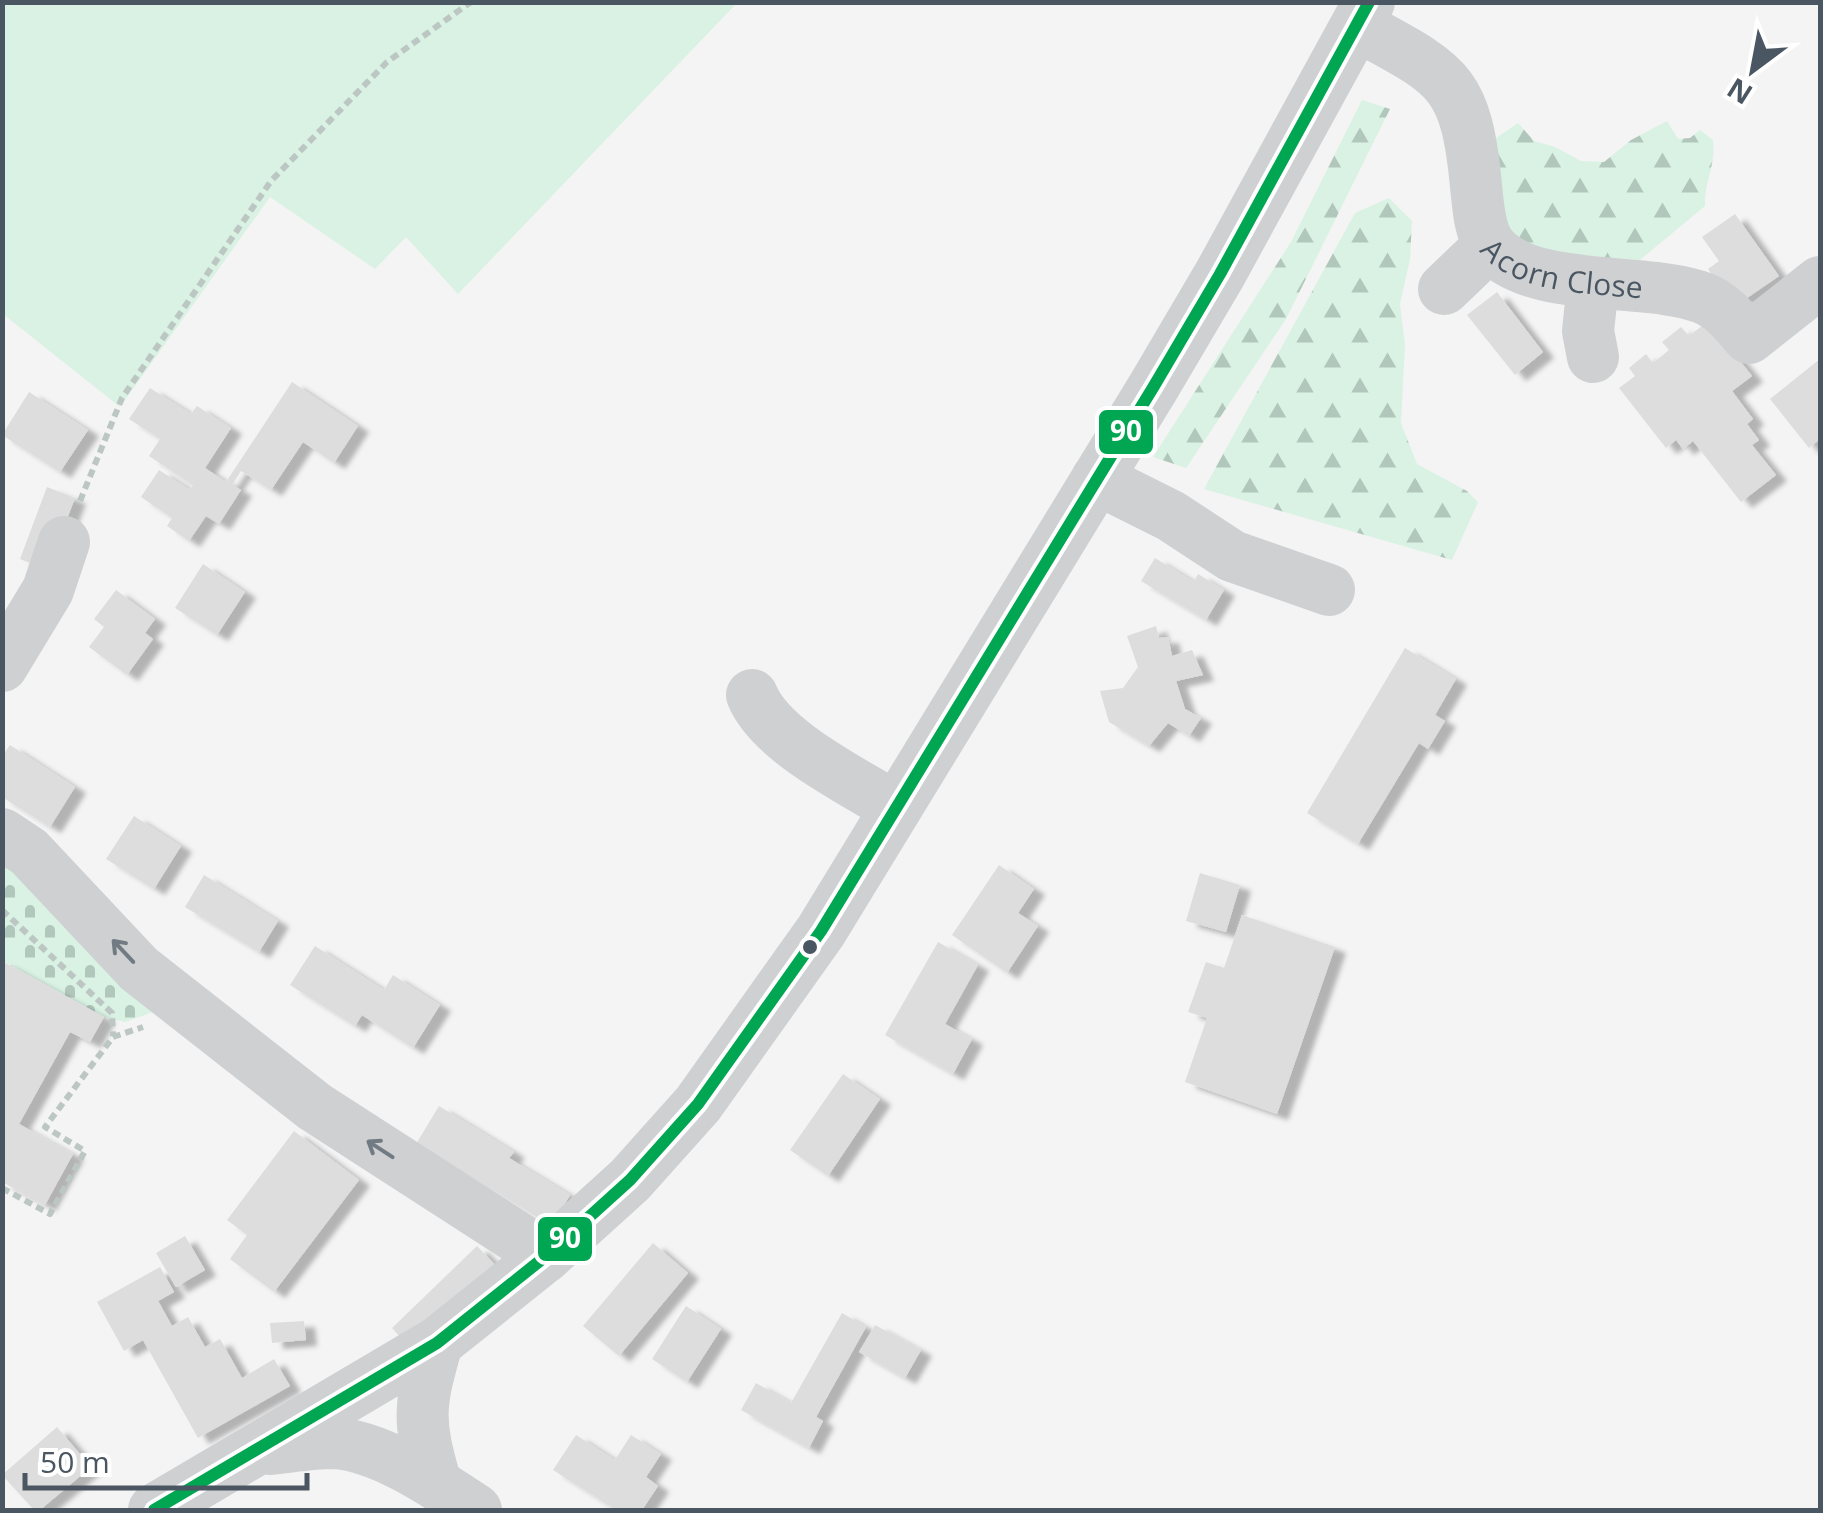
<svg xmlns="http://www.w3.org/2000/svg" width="1823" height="1513" font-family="'Open Sans',sans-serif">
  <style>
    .forest { fill: url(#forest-firs) }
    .cemetery { fill: url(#cemetery-stones) }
    .park { fill: #d9f2e3 }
    .building { fill: #ddddde; filter: url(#shadow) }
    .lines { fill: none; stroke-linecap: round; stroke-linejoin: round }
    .path { stroke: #bcc7c4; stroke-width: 6; stroke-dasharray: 8 5; stroke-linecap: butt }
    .minor { stroke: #ced0d2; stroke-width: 52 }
    .bus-1-casing { stroke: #fff; stroke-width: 20 }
    .bus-1 { stroke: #00a651; stroke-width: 12 }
    .oneway { stroke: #727b83 }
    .bus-dot { fill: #4a5661; stroke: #fff; stroke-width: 4 }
    .labels { text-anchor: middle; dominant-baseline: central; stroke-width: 8; stroke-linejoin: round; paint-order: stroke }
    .street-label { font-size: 30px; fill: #4a5661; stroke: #fff }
    .line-badge { stroke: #fff; stroke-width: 4 }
    .badge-label { font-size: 28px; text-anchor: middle; font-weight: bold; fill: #fff }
  </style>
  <defs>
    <pattern id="forest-firs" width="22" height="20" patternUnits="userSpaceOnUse" patternTransform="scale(2.5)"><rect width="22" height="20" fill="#d9f2e3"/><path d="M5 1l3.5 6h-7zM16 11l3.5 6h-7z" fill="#b2c7bb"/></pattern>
    <pattern id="cemetery-stones" width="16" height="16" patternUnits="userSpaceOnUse" patternTransform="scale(2.5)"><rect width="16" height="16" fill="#d9f2e3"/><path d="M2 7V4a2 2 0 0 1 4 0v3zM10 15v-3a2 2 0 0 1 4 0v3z" fill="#b2c7bb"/></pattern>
    <filter id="shadow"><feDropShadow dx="11" dy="6" stdDeviation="2.5" flood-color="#0004"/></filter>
  </defs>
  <rect width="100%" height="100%" fill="#f4f4f4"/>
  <path class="forest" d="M1362,100L1390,109L1286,319L1186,468L1153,457L1291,242Z
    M1667,121L1678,139L1690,138L1700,130L1713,140C1716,167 1704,181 1705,206L1611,284L1511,261L1486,157L1496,138L1518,123L1534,141L1555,147L1581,161L1604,162L1631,140Z
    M1389,198L1412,221L1410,259L1400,304L1405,345L1401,423L1417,464L1467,491L1478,502L1452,560L1204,489L1355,213Z"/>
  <path class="cemetery" d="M2,855L156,1011L125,1022L104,1017L3,961Z"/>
  <path class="park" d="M2,3L3,2L737,3L458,294L406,237L375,269L270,197L120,407L3,314Z"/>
  <path class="building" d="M1735,214L1779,276L1744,300L1725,294L1708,269L1719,261L1702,237Z
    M1497,292L1543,352L1515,375L1467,315Z
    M1708,321L1752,376L1732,391L1753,419L1747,424L1759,440L1752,445L1776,475L1741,502L1693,441L1683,449L1676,440L1666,448L1619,388L1635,376L1629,368L1646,354L1653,363L1669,350L1662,342L1681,327L1689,336Z
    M1820,359V439L1809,448L1770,399Z
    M292,382L358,426L334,463L303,442L271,490L241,471L232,485L241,490L219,524L206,516L189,541L167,526L172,518L141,497L159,470L190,490L193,485L149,456L160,439L129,419L150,388L191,414L197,406L231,428L205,468L226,482Z
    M29,392L88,430L60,472L2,435Z
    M47,487L75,498L47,570L20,559Z
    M1155,558L1194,582L1198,574L1224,590L1206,620L1141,581Z
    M203,564L245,592L217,635L175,608Z
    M116,590L155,619L145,633L153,639L127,675L89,647L104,627L94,619Z
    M1156,626L1159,638L1168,637L1172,656L1192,650L1203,675L1176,681L1185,709L1201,718L1189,736L1168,723L1149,746L1109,722L1100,691L1123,688L1138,667L1127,636Z
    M1405,648L1456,679L1435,715L1445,721L1428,749L1419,743L1358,844L1307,813Z
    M10,745L75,787L50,827L2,797V756Z
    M134,816L181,846L154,889L106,859Z
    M999,865L1034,889L1018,913L1038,926L1007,973L952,935Z
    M1200,873L1240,885L1226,932L1186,921Z
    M204,875L278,921L259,952L185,907Z
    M1242,915L1335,947L1277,1114L1185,1082L1207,1018L1188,1012L1206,962L1224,968Z
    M938,942L978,965L945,1024L972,1039L953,1074L885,1035Z
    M315,946L384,990L393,975L440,1005L413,1048L362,1015L355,1026L290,985Z
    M2,961L104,1017L90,1042L70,1032L19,1124L73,1154L45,1205L2,1182Z
    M843,1074L880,1099L828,1176L790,1150Z
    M439,1106L514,1152L509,1158L570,1195L552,1226L416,1144Z
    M294,1131L359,1180L274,1292L230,1259L247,1235L227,1220Z
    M185,1236L205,1270L176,1287L156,1253Z
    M653,1243L688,1273L619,1356L583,1326Z
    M477,1246L498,1268L409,1347L392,1328Z
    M160,1267L174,1292L158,1301L172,1326L188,1317L205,1347L220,1339L242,1378L274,1359L290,1386L198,1438L143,1340L124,1351L97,1302Z
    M686,1306L721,1329L687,1382L652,1359Z
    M842,1313L866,1327L816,1417L823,1421L809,1448L741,1410L756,1383L791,1403Z
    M304,1321L306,1340L272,1343L270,1323Z
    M875,1325L921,1350L905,1378L859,1352Z
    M57,1427L91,1467L40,1510H34L2,1475Z
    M576,1435L615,1460L631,1435L661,1454L646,1477L658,1486L642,1510H616L553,1470Z"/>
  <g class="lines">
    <path class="path" d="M80,501L122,398L271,181L387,62L471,2
      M2,910L112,1013L113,1036
      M2,1188L50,1214L85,1151L45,1127L113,1037L143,1027"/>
    <g class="minor">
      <path id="s1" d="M1358,26C1448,75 1466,79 1476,186C1478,204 1479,230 1490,245C1529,295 1647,276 1703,298C1722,305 1736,323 1749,338L1820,282"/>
      <path d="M1593,284L1588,331L1593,357"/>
      <path d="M1444,289L1490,245"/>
      <path d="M1097,479L1171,516L1232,556L1329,590"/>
      <path d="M2,666L48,590L64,542"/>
      <path d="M752,695C771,742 853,781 896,808"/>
      <path d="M2,834L29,852L139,969L315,1107L546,1256"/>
      <path d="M269,1449C290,1447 312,1443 333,1443C380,1445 438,1485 476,1510"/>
      <path d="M436,1484C417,1420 419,1406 437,1343"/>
      <path d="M154,1510L437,1343L546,1256L630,1180L698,1104L821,931L1154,386L1220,274L1369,2"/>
    </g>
    <g class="bus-1-casing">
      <path id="bus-1" d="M154,1510L437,1343L546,1256L630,1180L698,1104L821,931L1154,386L1220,274L1369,2"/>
    </g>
    <use href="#bus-1" class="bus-1"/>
  </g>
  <defs><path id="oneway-shaft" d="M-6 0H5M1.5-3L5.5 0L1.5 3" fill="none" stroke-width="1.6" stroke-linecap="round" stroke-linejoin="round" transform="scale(2.5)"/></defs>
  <g class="oneway">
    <use href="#oneway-shaft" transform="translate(123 951) rotate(-133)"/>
    <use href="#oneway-shaft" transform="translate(380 1149) rotate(-147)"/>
  </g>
  <circle class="bus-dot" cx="810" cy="947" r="9"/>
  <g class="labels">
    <g class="street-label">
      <text stroke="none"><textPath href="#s1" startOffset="355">Acorn Close</textPath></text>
    </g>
  </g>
  <g class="line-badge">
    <rect x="1097" y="408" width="58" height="48" rx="10" fill="#00a651"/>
    <rect x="536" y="1215" width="58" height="48" rx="10" fill="#00a651"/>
  </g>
  <g class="badge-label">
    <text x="1126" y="441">90</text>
    <text x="565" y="1248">90</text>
  </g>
  <rect width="1823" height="1513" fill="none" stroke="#4a5661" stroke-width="10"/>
  <g transform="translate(1753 70) rotate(212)" stroke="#ffffff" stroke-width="8" paint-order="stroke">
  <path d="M0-8L18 38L0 25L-18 38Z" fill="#4a5661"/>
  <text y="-15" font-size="28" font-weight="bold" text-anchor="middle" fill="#4a5661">N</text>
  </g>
  <path d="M25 1473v15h282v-15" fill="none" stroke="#4a5661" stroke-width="5"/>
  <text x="40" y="1473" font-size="30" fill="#4a5661" stroke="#ffffff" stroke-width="8" paint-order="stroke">50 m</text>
</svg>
